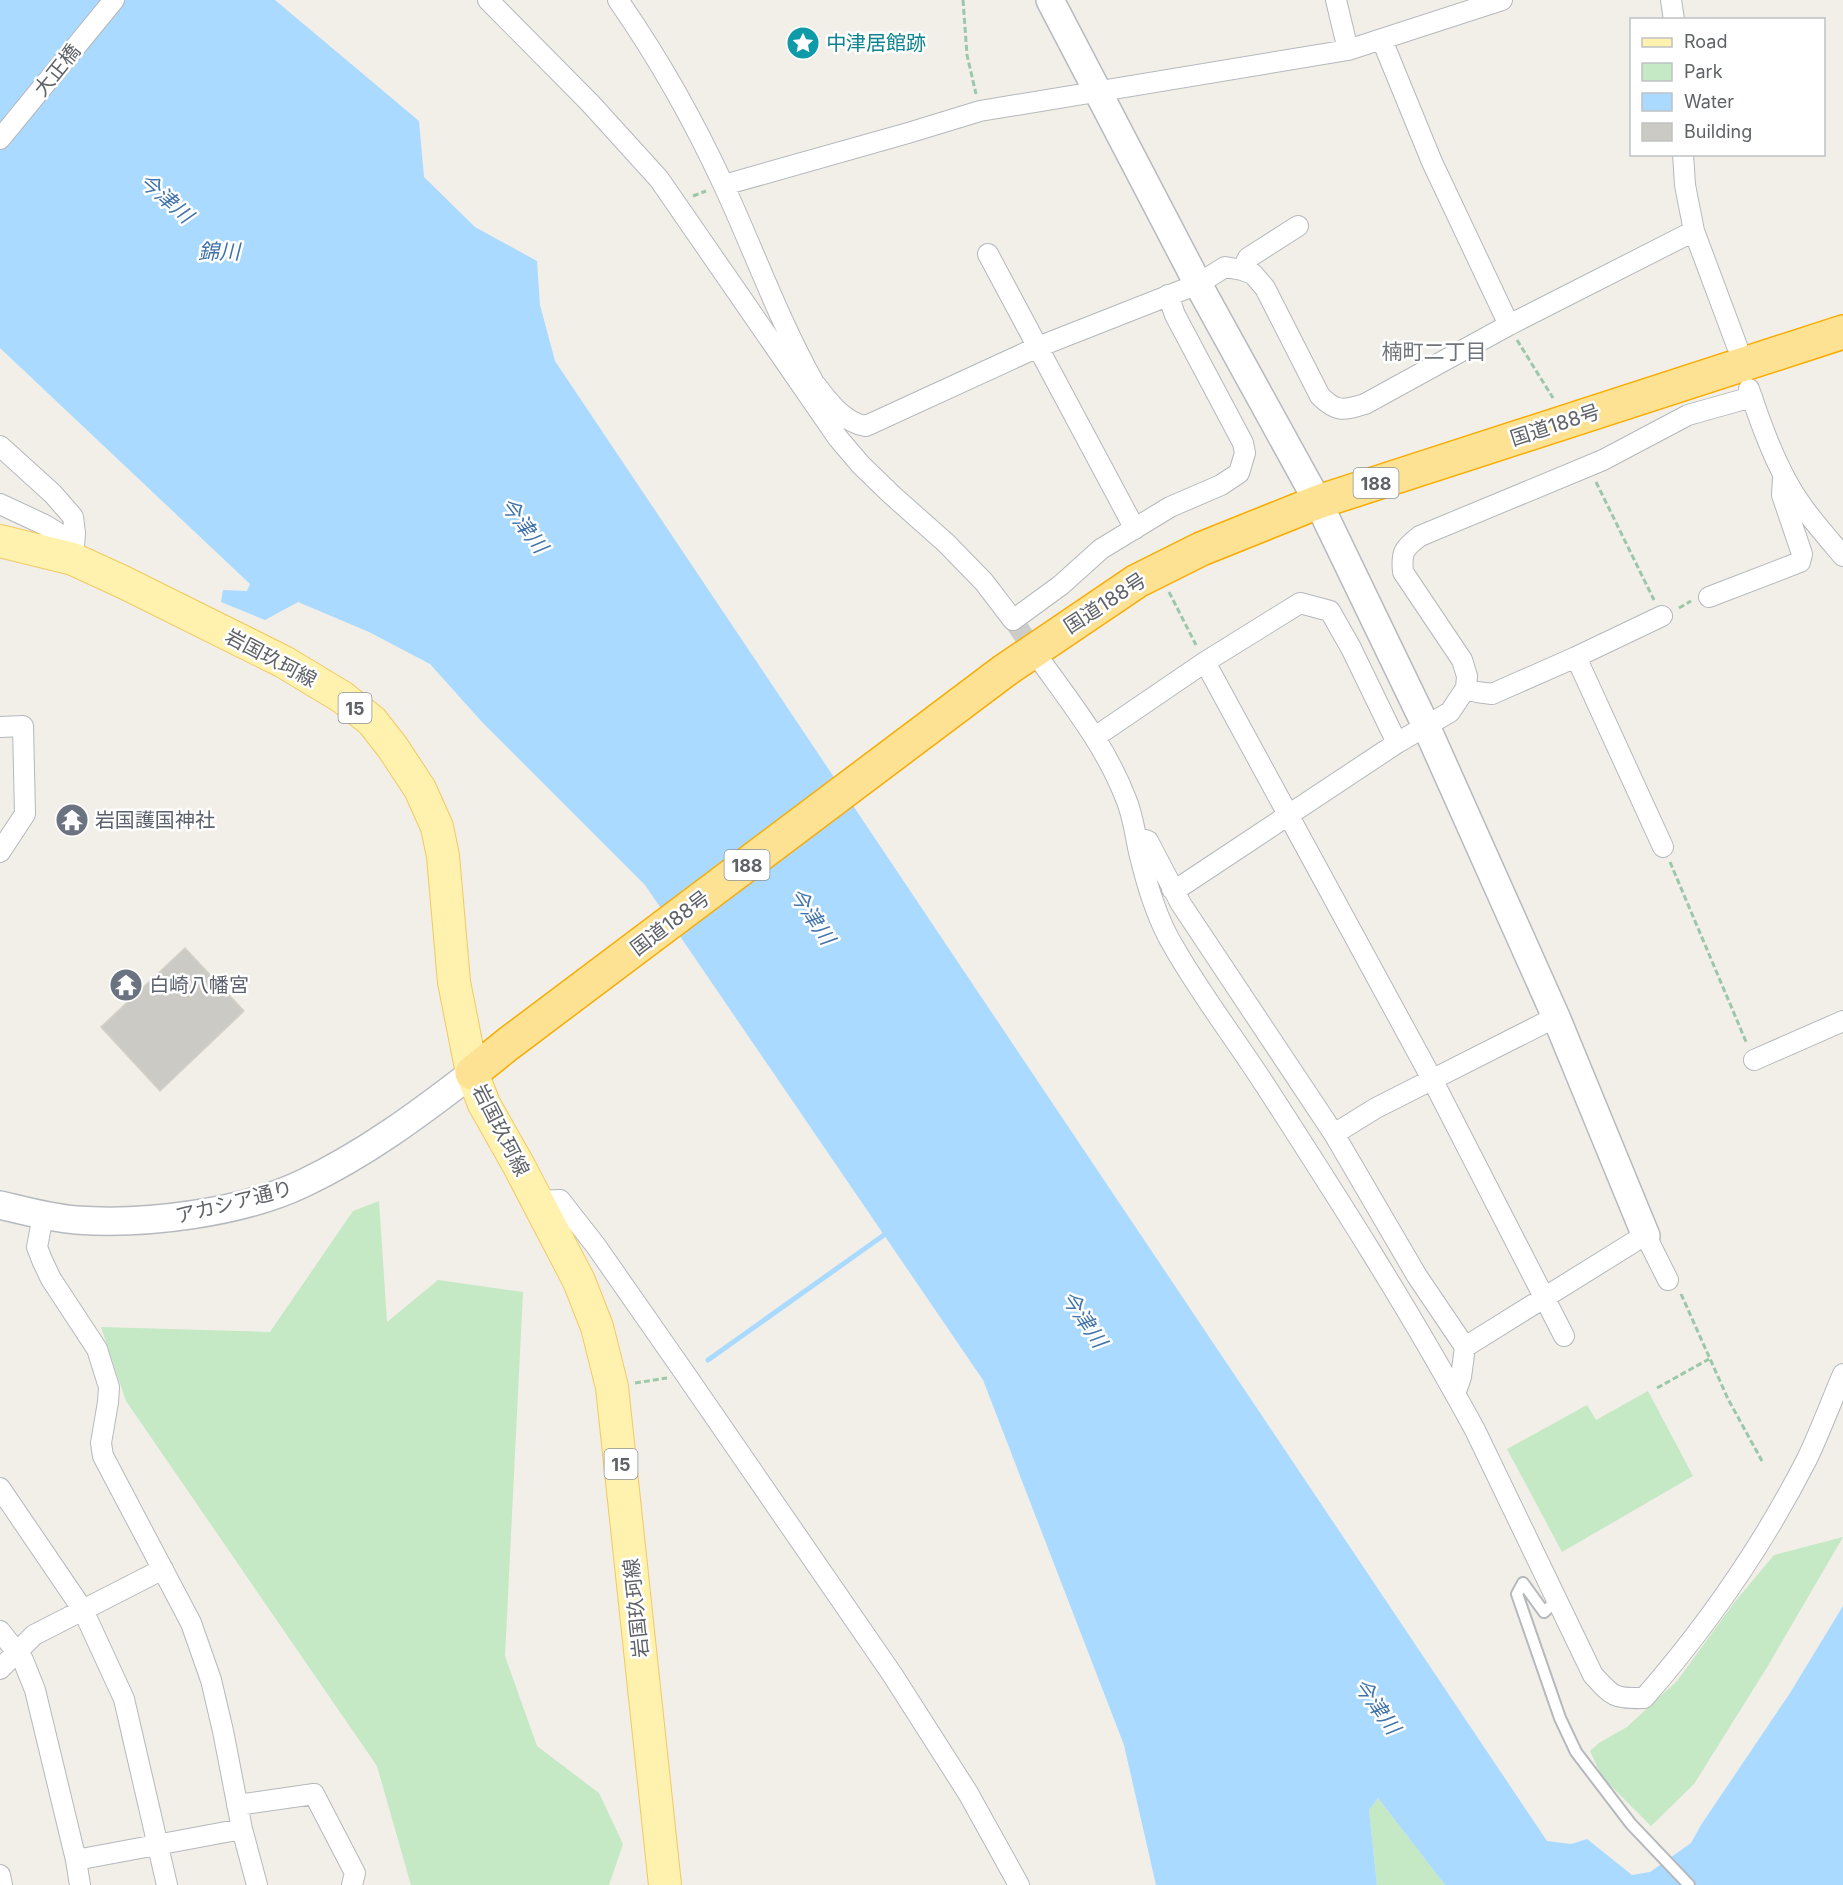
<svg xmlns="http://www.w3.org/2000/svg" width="1843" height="1885" font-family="Inter,'Noto Sans JP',sans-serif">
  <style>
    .green { fill: #c5e8c5 }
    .water { fill: #aadaff }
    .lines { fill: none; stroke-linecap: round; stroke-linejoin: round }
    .stream { stroke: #aadaff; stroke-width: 5 }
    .building { fill: #cccac5; stroke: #d6d1c6; stroke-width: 1.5 }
    .street-tunnel { stroke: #ccccc8; stroke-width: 20; stroke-dasharray: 20 10; stroke-linecap: butt }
    .lane-casing { stroke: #b5b8bc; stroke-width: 14 }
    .street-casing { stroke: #b5b8bc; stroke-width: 22 }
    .secondary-casing { stroke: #b6babf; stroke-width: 30 }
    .primary-casing { stroke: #f2c960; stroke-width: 34 }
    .highway-casing { stroke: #f9ab00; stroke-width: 36 }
    .path { stroke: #9cc7a9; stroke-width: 3; stroke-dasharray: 6 3; stroke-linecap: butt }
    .lane { stroke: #fff; stroke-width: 10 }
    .street { stroke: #fff; stroke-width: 20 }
    .secondary { stroke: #fff; stroke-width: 27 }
    .primary { stroke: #fff2af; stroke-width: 32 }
    .highway { stroke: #fde293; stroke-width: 33 }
    .labels { text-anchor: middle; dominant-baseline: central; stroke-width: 5; stroke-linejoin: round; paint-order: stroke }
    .shield { fill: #fff; stroke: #8f9295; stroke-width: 1.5 }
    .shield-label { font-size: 18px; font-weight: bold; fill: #5f6368 }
    .culture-label { font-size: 20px; fill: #0d838f; stroke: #fff; text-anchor: start }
    .street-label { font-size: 20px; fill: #5f6368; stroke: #fff }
    .worship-label { font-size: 20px; fill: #5b616d; stroke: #fff; text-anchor: start }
    .water-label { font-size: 21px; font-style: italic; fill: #4174aa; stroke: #fff }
    .neighbourhood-label { font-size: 21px; fill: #70757a; stroke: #fff }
  </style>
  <rect width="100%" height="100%" fill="#f1efe8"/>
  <path class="green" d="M379,1201L387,1322L438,1280L523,1292L505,1656L537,1746L599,1793L623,1844L609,1885H411L377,1766L126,1401L101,1327L270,1332L353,1211Z
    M1648,1391L1693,1476L1562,1552L1507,1449L1587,1405L1596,1420Z
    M1843,1537L1766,1669L1694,1784L1651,1826L1602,1777L1590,1751L1599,1743L1627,1727L1677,1681L1734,1603L1774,1555Z
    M1378,1798L1445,1885H1377L1369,1810Z"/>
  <path class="water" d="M0,0H275L419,121L424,177L475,227L537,261L540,305L555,361L1547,1841L1571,1844L1587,1839L1632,1875L1650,1872L1691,1843L1701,1825L1790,1693L1843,1606V1885H1445L1378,1798L1369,1810L1377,1885H1156L1124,1745L983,1380L645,885L482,722L430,664L369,632L298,602L265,620L221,602L223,590L247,591L250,584L0,348Z"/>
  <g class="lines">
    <path class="stream" d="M708,1360L884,1235"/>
  </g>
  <path class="building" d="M185,948L244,1011L160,1091L101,1027Z"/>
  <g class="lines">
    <path class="street-tunnel" d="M1013,620L1040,659"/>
    <g class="lane-casing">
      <path id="lane" d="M1557,1600L1544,1612L1523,1583L1517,1594L1560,1718L1576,1752L1631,1824L1689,1885"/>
    </g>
    <g class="street-casing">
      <path id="street" d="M488,0L590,103L659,179L838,438L861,465L892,495L946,543L984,582L1013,620L1061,585L1101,549L1170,507L1221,485L1239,473L1245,453L1243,443L1175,315L1168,295
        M618,0C659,59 694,121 724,186C754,251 778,318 813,381
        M1336,0L1348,50
        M1671,0L1674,20
        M1382,40L1432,162L1509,325
        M0,139L114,0
        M1683,154L1685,185L1694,231L1737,346
        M724,185L908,133L980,111L1348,50L1502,0
        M988,254L1135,529
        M1242,270L1253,274L1265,288L1320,396C1337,413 1344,410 1365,404L1509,325L1694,231
        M815,384C827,400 844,423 866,426L1038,347L1198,284L1225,267L1242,270L1248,258L1298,226
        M1749,389C1759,418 1769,447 1783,474C1798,505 1821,530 1843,556
        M0,446L53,494L73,517L75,533L73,559
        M0,504L45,525L74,543
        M1709,597L1800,562L1802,554L1782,495L1783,478
        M1576,657L1662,616
        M1205,662L1432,1079L1564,1336
        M1043,664C1074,707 1107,749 1126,799C1133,815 1135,834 1139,852C1147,885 1157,920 1175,949C1202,996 1236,1040 1265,1085C1338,1198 1411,1312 1475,1430L1593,1675C1612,1696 1614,1699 1644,1698C1707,1626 1763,1545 1807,1459C1820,1432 1831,1402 1843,1374
        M1466,688L1477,692L1492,694L1576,657L1663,847
        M0,727L23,726L25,814L0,852
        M1095,737L1205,662L1300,603L1330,611L1351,648L1397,743
        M1136,837L1148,841L1181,904L1334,1134L1417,1276L1465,1347
        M1172,889L1183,885L1397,743L1450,712L1466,688L1467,676L1462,660L1403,572C1401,552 1404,548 1420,536L1603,460L1688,415L1752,397
        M1754,1060L1843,1021
        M1334,1134L1376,1108L1556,1017
        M538,1201L560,1200L596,1246L686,1375L892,1674L968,1793L1019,1885
        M43,1216L37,1247L42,1260L51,1279L97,1349L109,1387L108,1402L101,1443L103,1456L191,1623L211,1680L223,1731L242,1829L257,1885
        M1455,1394L1461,1377L1465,1347L1637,1240L1646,1236L1668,1280
        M0,1488L83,1610L124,1699L167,1885
        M0,1631L23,1660L35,1690L76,1860L80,1885
        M0,1669L34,1635L163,1569
        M237,1805L314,1794L355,1873L352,1885
        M76,1860L242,1829
        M0,1875L2,1885"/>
    </g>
    <g class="secondary-casing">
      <path id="secondary" d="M1050,0L1198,284L1318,502L1426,726L1556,1017L1646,1236
        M0,1205C25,1211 50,1218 76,1220C145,1225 242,1213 304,1183C365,1154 419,1114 472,1073"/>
    </g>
    <g class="primary-casing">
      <path id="primary" d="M0,541L73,559L123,582L284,662L342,697L372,721L393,748L420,789L437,827L443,856L454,982L472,1073L484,1104L519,1166L579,1281L597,1327L612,1387L665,1885"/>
    </g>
    <g class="highway-casing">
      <path id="highway" d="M472,1073L508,1044L1004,671L1137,581L1201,549L1318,502L1843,332"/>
    </g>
    <path class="path" d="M963,0L967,55L976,94
      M693,196L706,191
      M1517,340L1553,398
      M1596,482L1654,600
      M1169,592L1196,645
      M1679,608L1691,601
      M1670,862L1747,1044
      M1681,1294L1728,1399L1762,1461
      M635,1383L667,1378
      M1657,1388L1709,1359"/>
    <use href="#lane" class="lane"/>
    <use href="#street" class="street"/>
    <use href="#secondary" class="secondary"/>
    <use href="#primary" class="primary"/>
    <use href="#highway" class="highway"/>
  </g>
  <defs>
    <g id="sight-disc" transform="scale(1.725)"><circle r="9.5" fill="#0f9aa8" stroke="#fff"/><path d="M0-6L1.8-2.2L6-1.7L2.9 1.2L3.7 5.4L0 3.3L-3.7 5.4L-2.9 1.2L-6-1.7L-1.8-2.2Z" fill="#fff"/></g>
    <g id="temple-disc" transform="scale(1.725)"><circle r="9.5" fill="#6b7280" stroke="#fff"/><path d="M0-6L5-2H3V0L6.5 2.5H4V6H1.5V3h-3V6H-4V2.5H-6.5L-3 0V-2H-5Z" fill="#fff"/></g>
  </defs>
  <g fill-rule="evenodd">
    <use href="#sight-disc" x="803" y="43"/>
    <use href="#temple-disc" x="72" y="820"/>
    <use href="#temple-disc" x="126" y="985"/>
  </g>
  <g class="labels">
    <g class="shield">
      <rect x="1353.5" y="468" width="45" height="30" rx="4.5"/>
      <rect x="338.5" y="693" width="33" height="30" rx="4.5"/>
      <rect x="724.5" y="850" width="45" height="30" rx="4.5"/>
      <rect x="604.5" y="1449" width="33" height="30" rx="4.5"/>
    </g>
    <g class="shield-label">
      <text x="1376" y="483">188</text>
      <text x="355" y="708">15</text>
      <text x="747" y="865">188</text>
      <text x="621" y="1464">15</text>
    </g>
    <g class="culture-label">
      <text x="826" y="43">中津居館跡</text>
    </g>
    <g class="street-label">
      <text transform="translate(57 70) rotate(-51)">大正橋</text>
      <text transform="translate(1555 425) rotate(-18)">国道188号</text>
      <text transform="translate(1105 603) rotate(-33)">国道188号</text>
      <text transform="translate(271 658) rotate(28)">岩国玖珂線</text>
      <text transform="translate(670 923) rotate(-37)">国道188号</text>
      <text transform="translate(501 1130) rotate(63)">岩国玖珂線</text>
      <text transform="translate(234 1202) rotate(-14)">アカシア通り</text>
      <text transform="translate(636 1608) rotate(-96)">岩国玖珂線</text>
    </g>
    <g class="worship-label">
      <text x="95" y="820">岩国護国神社</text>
      <text x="149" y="985">白崎八幡宮</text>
    </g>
    <g class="water-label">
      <text transform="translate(166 198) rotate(41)">今津川</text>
      <text x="219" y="251">錦川</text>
      <text transform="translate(524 525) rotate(53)">今津川</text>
      <text transform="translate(812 916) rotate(56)">今津川</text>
      <text transform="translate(1084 1319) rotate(56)">今津川</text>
      <text transform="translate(1377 1706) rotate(54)">今津川</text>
    </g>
    <g class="neighbourhood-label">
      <text x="1434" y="351">楠町二丁目</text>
    </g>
  </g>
  <rect x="1630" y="18" width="195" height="138" fill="#ffffff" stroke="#bfc1c3" stroke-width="1.5"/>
  <rect x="1642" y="38" width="30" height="9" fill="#fff2af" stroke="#bfc1c3" stroke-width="1.5"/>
  <text x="1684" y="48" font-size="18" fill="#5f6368">Road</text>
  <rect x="1642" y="63" width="30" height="18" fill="#c5e8c5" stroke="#bfc1c3" stroke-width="1.5"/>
  <text x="1684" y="78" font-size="18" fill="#5f6368">Park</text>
  <rect x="1642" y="93" width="30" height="18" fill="#aadaff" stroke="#bfc1c3" stroke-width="1.5"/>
  <text x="1684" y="108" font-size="18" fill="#5f6368">Water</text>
  <rect x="1642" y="123" width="30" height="18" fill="#cccac5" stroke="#bfc1c3" stroke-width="1.5"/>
  <text x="1684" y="138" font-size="18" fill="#5f6368">Building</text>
</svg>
